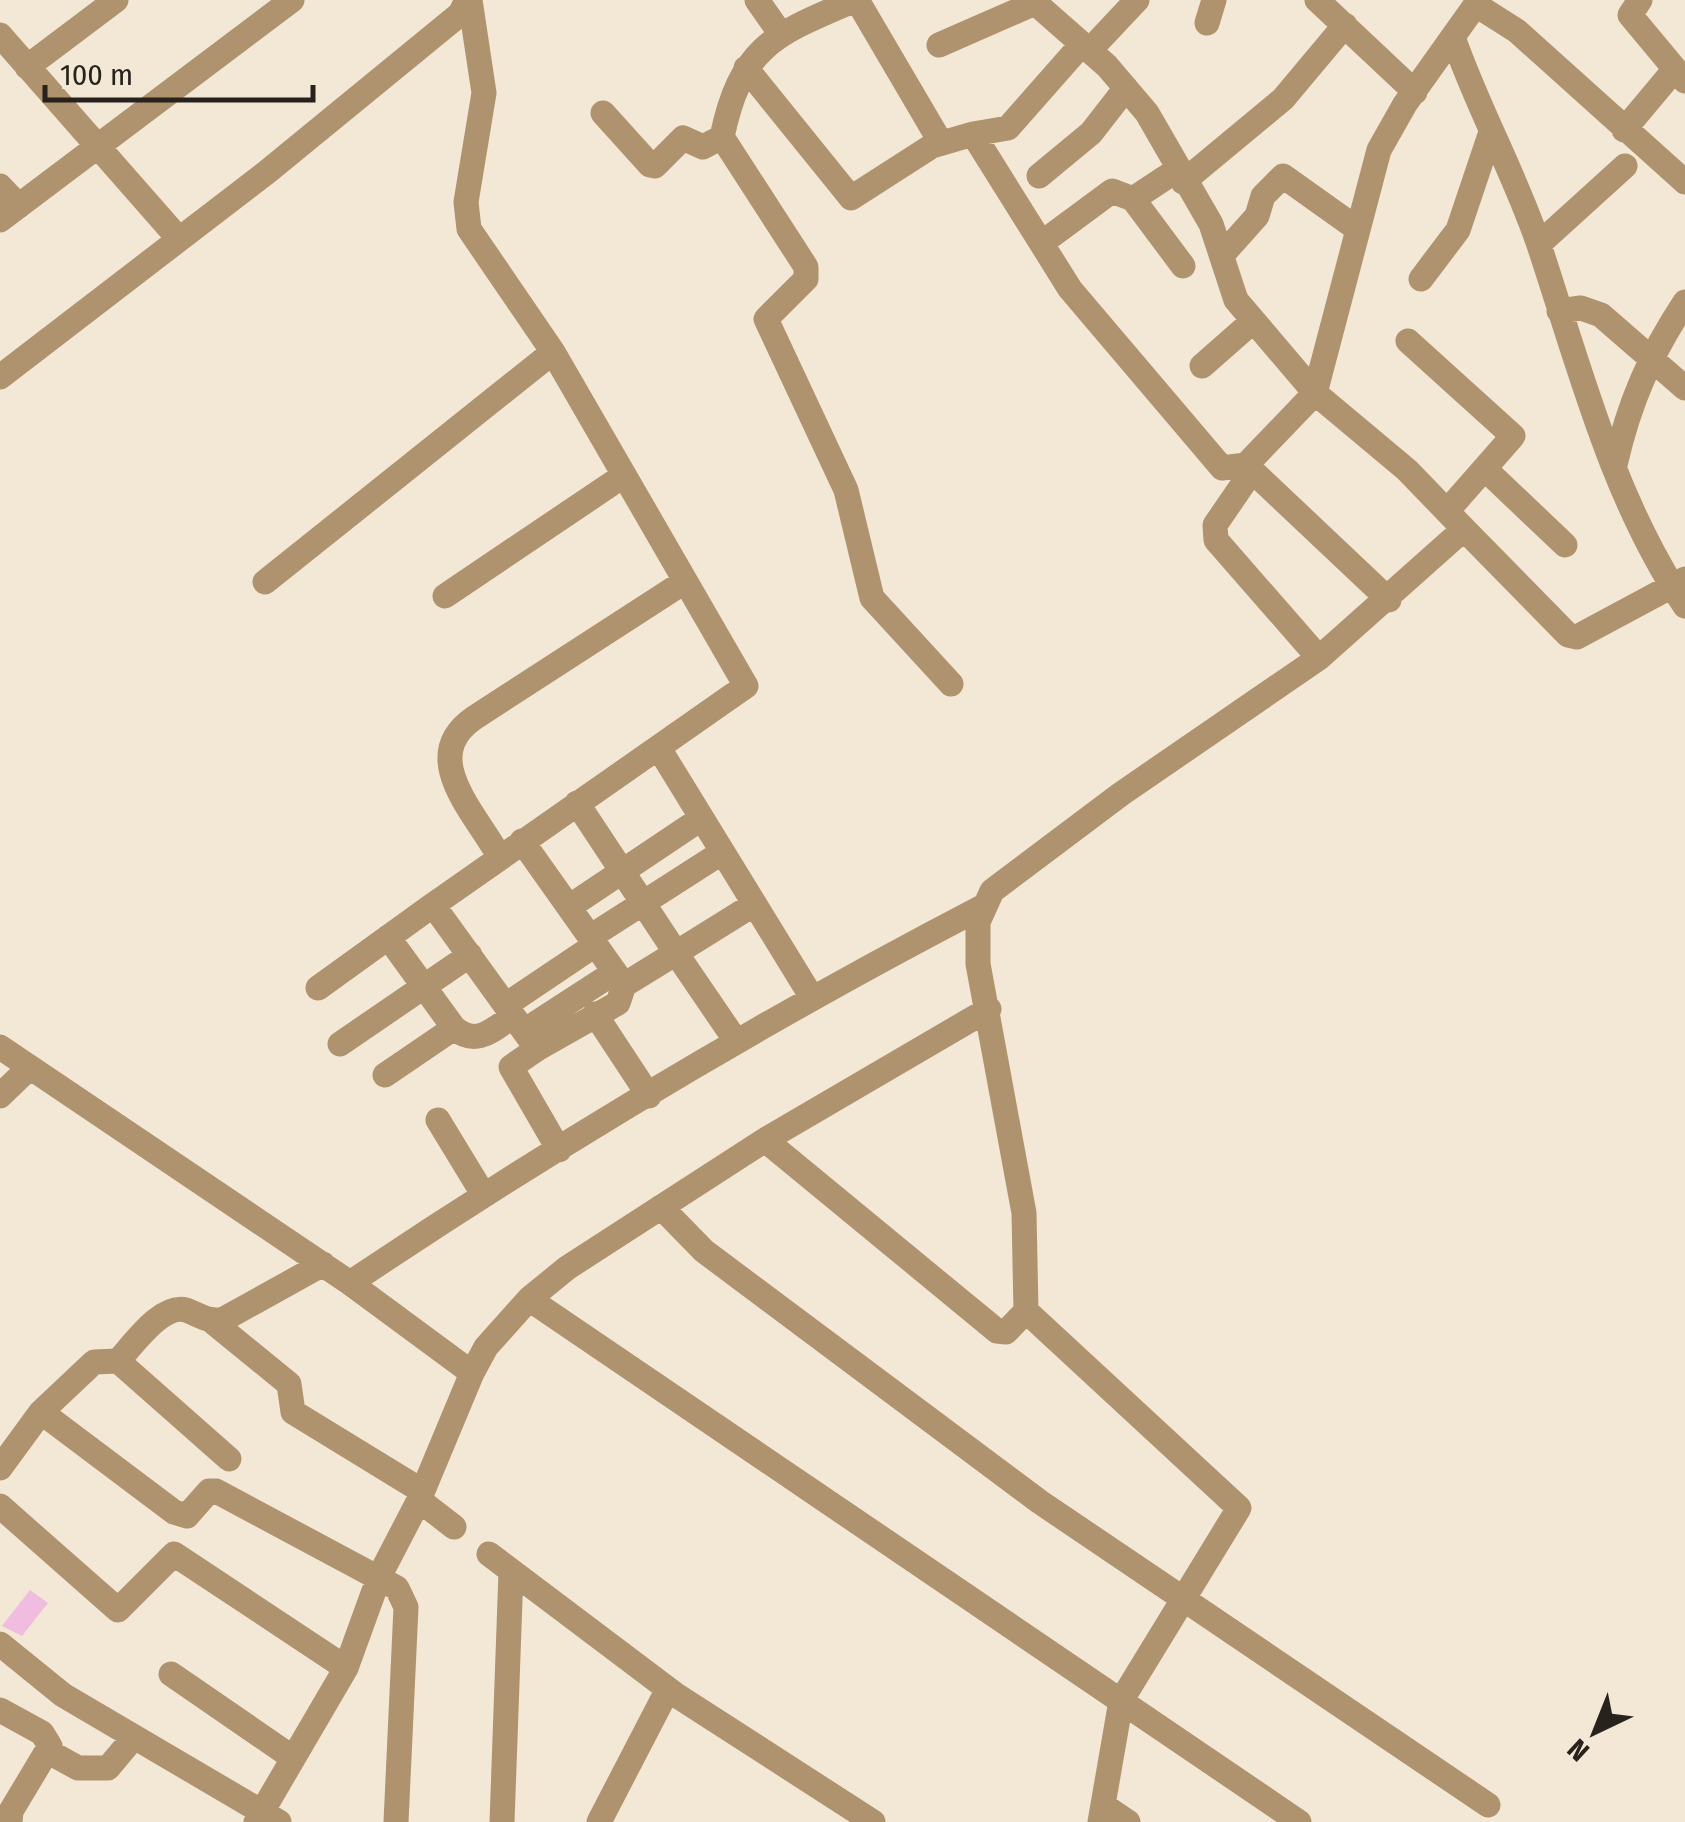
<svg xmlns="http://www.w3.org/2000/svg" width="1685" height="1822" font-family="'Fira Sans Condensed',sans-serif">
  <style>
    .building { fill: #f0bde0 }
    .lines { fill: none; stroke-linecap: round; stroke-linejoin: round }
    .minor { stroke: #ae936e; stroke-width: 25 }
  </style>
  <rect width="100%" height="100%" fill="#f3e7d5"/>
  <path class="building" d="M30,1590L48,1603L22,1636L2,1626Z"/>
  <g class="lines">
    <path class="minor" d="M470,0L484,93L466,202L469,229L553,352L746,686L433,905L537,1049L511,1067L559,1150
      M757,0L780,33
      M855,0C776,34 741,45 722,137L806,267V279L766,319L846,490L872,598L951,684
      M857,0L941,143
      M1032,0L1107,66L1147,113L1211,224L1236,300L1315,393L1246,465
      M1317,0L1415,92
      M1640,0L1630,15L1685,81
      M1476,5L1517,31L1685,182
      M1207,23L1214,0
      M0,35L179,239
      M1453,37C1478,109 1516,176 1540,248C1580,369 1613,499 1685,606
      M939,45L1035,3
      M1089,51L1137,0
      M27,67L116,0
      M746,68L851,198L932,146L973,134L1070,289L1222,468L1246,465L1389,600
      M603,113L650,165L655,166L683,138L703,147L722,137
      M1624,130L1675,69
      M973,134L1008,128L1082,44
      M1039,176L1091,133L1126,88
      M1183,182L1283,99L1345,25
      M0,186L19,206
      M1133,199L1183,266
      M0,220L292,0
      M1043,242L1112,191L1133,199L1177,170
      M1539,244L1625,166
      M1223,254L1257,216L1263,196L1283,176L1356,228
      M1421,279L1458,230L1490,135
      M1559,311L1581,308L1601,315L1685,388
      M1408,341L1513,436L1448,510
      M1202,366L1252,322
      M0,377L267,172L460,14L467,0
      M1615,465C1629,403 1650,355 1685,302
      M1485,469L1565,545
      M1252,471L1215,525L1216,540L1319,658
      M1464,529L1407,470L1315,393L1379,150L1405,104L1479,0
      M265,582L553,352
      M445,596L623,476
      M660,750L811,996
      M522,841L624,985L676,953L577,803
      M499,856C474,811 418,757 474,718L684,582
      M569,907L699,820
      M590,937L721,853
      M318,988L433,905
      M506,1005L595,945
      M595,1014L649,1096
      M454,1028C477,1047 492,1030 513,1016
      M524,1031L615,972
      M736,1041L676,953L753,905
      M340,1044L470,955
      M0,1047L350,1283L472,1373
      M537,1049L618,1003L624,985
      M385,1075L454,1028L388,937
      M0,1096L29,1068
      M438,1120L483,1194
      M765,1140L997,1331L1006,1332L1026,1311
      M661,1207L704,1251L1040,1502L1488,1805
      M350,1283C554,1146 765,1020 982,907
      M529,1299L1299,1822
      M213,1322L289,1384L293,1412L422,1491
      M118,1361C133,1345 162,1303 186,1310C200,1315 209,1323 224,1319L323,1264
      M41,1412L94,1362L118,1361L229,1459
      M0,1468L41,1412L174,1512L187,1516L209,1491H216L397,1588L406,1607L396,1822
      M419,1500L454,1527
      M0,1506L118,1610L174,1554L346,1668
      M489,1554L676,1695L873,1822
      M0,1644L63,1695L279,1822
      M171,1674L293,1758
      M0,1710L42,1733L50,1746L11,1811L10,1822
      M49,1752L78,1768H108L134,1737
      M1103,1805L1128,1822
      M256,1822L346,1668L379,1577L419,1500L472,1373L486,1347L529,1299L567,1268L765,1140L989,1009
      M502,1822L511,1572
      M599,1822L668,1689
      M1100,1822L1121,1701L1239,1508L1026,1311L1024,1213L978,964V922L992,891L1121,794L1319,658L1464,529L1568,635L1577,637L1685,579"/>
  </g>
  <g transform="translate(1595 1732) rotate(223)" stroke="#f3e7d5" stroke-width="8" paint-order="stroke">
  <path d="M0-8L18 38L0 25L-18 38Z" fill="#27231c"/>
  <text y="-15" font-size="28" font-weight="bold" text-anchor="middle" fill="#27231c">N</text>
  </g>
  <path d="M45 85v15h268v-15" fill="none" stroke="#27231c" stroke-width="5"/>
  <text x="60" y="85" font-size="30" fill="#27231c" stroke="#f3e7d5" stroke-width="8" paint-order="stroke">100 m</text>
</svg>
